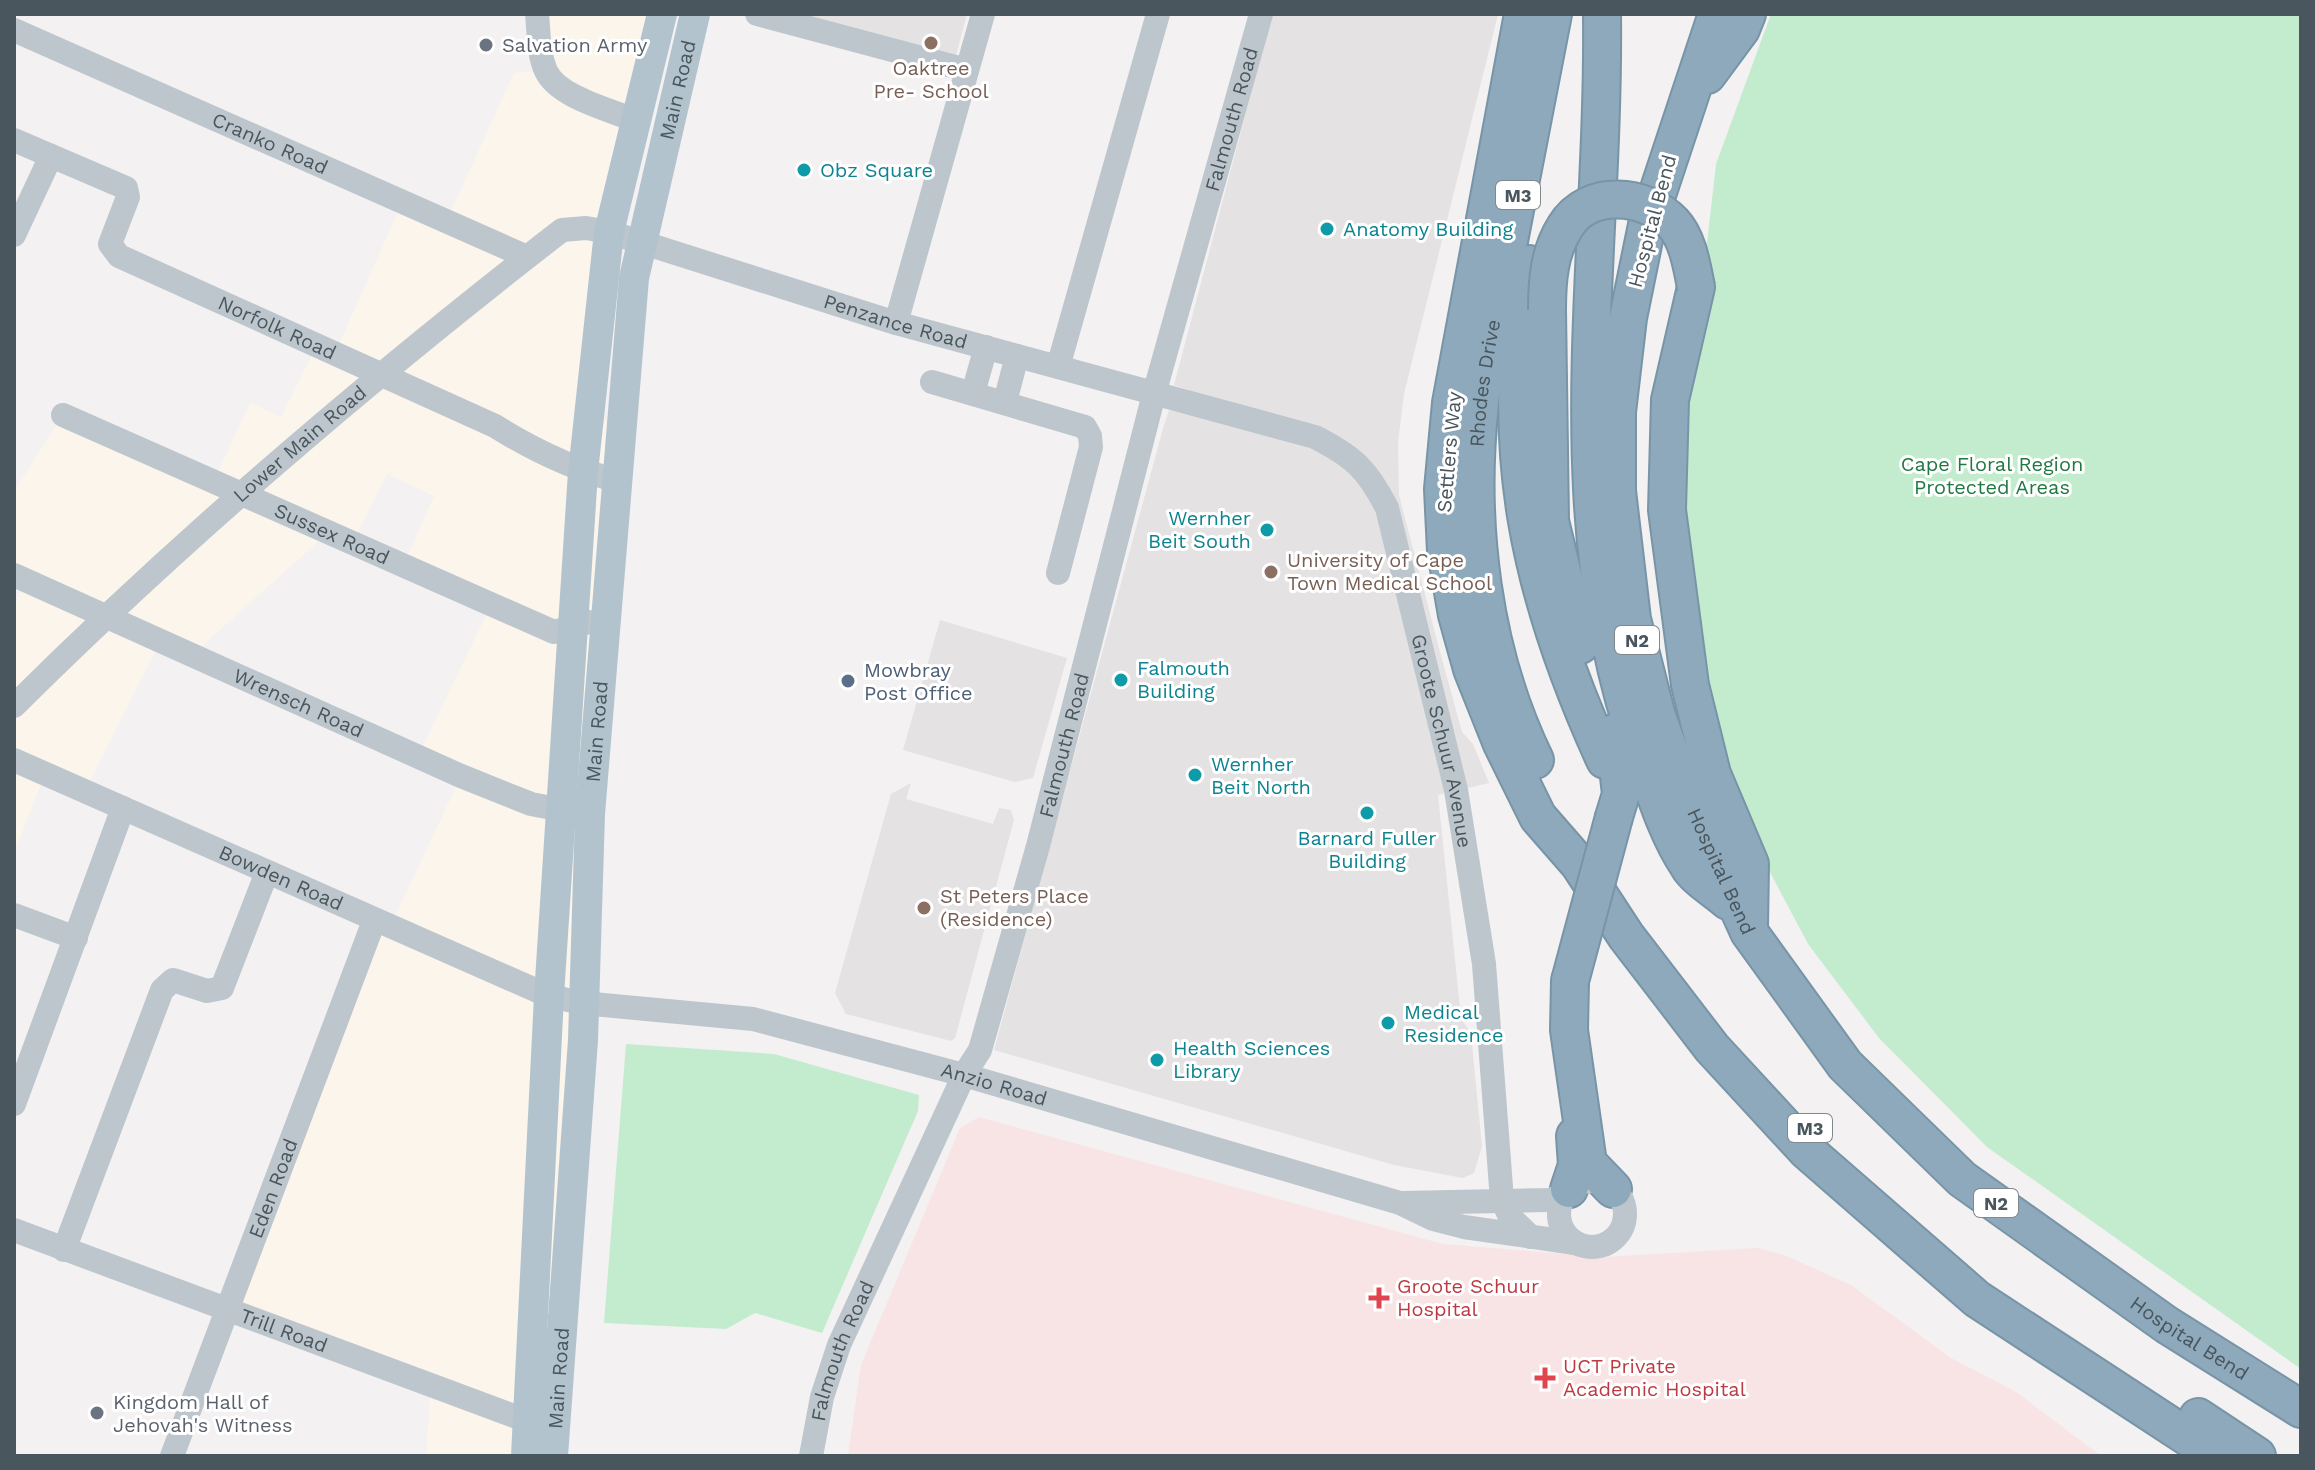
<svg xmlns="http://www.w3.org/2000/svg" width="2315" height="1470" font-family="'Work Sans',sans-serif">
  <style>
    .commercial { fill: #fbf5ec }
    .education { fill: #e4e2e2 }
    .medical { fill: #f9e4e5 }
    .green { fill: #c3ecce }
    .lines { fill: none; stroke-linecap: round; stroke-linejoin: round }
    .highway-casing { stroke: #7894a7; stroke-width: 40 }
    .minor { stroke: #bdc6cc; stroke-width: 24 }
    .major { stroke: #b3c3cd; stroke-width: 30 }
    .highway { stroke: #8da9bb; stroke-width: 36 }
    .highway-bridge-casing { stroke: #7894a7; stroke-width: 40; stroke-linecap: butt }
    .highway-bridge { stroke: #8da9bb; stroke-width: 36 }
    .education-dot { fill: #8d6e63; stroke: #fff; stroke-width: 3 }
    .worship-dot { fill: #6b7280; stroke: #fff; stroke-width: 3 }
    .culture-dot { fill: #0f9aa8; stroke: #fff; stroke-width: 3 }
    .service-dot { fill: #5c6f8a; stroke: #fff; stroke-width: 3 }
    .health-dot { fill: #e0444e; stroke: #fff; stroke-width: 3 }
    .labels { text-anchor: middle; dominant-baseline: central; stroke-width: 6; stroke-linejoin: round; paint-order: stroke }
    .shield { fill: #fff; stroke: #80898e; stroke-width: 2 }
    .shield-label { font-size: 18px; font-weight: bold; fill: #4a565d }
    .worship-label { font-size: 20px; fill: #5b616d; stroke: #fff; text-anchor: start }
    .education-label { font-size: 20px; fill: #785e54; stroke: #fff; text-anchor: start }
    .street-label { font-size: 20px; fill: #4a565d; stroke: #fff }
    .culture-label { font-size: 20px; fill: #0d838f; stroke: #fff; text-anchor: start }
    .park-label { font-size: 20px; fill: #1f7941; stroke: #fff }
    .service-label { font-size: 20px; fill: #4e5e75; stroke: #fff; text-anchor: start }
    .health-label { font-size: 20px; fill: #be3a42; stroke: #fff; text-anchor: start }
  </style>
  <rect width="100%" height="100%" fill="#f3f1f1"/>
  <path class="commercial" d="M537,14H662L590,423L621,421L553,1456H426L431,1385L228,1310L374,921L390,927L461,776L418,756L490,607L402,568L434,496L387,474L352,544L328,533L193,654L161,640L85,791L45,774L14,853V605L26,580L14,575V491L63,415L213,483L250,403L281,417L317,345L335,353L403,201L447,220L514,73L546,70Z"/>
  <path class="education" d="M802,14H967L955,59Z
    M1272,14H1498L1404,394L1398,442L1399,495L1439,648L1462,732L1473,744L1489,783L1438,795L1461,1018L1471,1034L1482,1146L1474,1173L1463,1178L1394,1165L994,1050L1164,425L1169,410L1183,413L1189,390L1174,385Z
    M940,620L1067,658L1033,778L1015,782L903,750Z
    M911,783L906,799L993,824L999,808L1011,810L1014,820L955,1038L951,1041L846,1014L835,993L891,794Z"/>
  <path class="medical" d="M979,1117L1443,1244L1604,1257L1758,1248L1784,1255L1851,1285L1951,1358L2016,1392L2101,1456H848L861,1365L960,1128Z"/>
  <path class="green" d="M1771,14H2301V1369L1987,1147L1879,1038L1808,944L1772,876L1725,768L1696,616L1680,481L1716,164Z
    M626,1044L774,1054L919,1095L918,1111L822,1333L755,1313L726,1329L604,1323Z"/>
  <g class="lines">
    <g class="highway-casing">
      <g id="highway">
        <path d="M1523,14L1451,403L1443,489L1446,551L1457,615L1472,669L1502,744L1538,817L1579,864L1626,936L1712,1048L1807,1151L1977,1299L2217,1456"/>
        <path d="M1602,14C1605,267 1554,514 1643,759C1655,793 1667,834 1688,865C1696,879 1716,890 1728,901"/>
        <path id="s11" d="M1717,14L1647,225L1628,318L1617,412V491L1632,619L1656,713L1679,778L1749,932L1845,1065L1962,1179L2167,1325L2301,1409"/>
        <path d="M1707,75L1741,29L1747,14"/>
        <path d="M1529,264C1498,449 1528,592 1605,760"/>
        <path d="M1696,287L1670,400L1667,510L1690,685L1712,774L1750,864L1749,926"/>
        <path d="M1547,310L1550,521L1580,645"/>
        <path d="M1614,733L1621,794L1614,817"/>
        <path id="s12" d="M1535,760C1482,651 1467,522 1480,403C1486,349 1499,295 1509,241C1524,165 1538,90 1553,14"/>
        <path d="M1570,981L1569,1030L1588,1163L1613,1189"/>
        <path d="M1569,1189L1577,1165L1575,1136"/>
        <path d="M2198,1417L2257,1456"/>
      </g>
    </g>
    <g class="minor">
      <path d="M537,14C539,33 538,53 546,71C558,97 608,109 634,120"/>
      <path d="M757,14L967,70"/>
      <path id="s1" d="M14,30L527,257"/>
      <path id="s2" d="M14,140L126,188L128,197L110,244L119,256L495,426C535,451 573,469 618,481"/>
      <path d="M14,235L51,156"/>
      <path d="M896,323L983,14"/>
      <path d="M1058,367L1158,14"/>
      <path d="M932,382L1085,427L1090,436L1091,447L1058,573"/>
      <path d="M973,393L986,347"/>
      <path d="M1005,402L1017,356"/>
      <path id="s3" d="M63,415L554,632L589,622"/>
      <path id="s4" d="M14,575L461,776L531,804L578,813"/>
      <path id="s5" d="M14,706C186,535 371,378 562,230L586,228L609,232L896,323L1315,437C1354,457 1367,469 1387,508L1456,790L1484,964L1502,1200L1510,1217L1531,1237"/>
      <path id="s6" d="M14,760L549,996L582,1003L753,1019L964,1075L1400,1203L1433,1219L1464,1227L1575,1243"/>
      <path d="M14,915L76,938"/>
      <path d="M14,1104L123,808"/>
      <circle cx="1592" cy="1214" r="33"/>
      <path d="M1403,1203L1550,1200L1565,1195"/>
      <path id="s7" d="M14,1230L530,1422L542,1423"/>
      <path d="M64,1250L162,990L173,980L207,991L222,988L267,872"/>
      <path id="s8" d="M172,1456L374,921"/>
      <path id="s9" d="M811,1456L822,1397L839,1345L964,1075L980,1050L1038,846L1154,394L1261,14"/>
    </g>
    <g class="major">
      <path d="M526,1456L549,996L583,472L609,232L662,14"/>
      <path id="s10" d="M553,1456L583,1040L590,814L634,278L695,14"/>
    </g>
    <use href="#highway" class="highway"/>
    <g class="highway-bridge-casing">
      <path id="highway-bridge" d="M1547,310C1547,281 1549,252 1565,227C1588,188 1646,194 1673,223C1688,239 1692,267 1696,287
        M1570,981L1614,817"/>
    </g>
    <use href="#highway-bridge" class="highway-bridge"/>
  </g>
  <g class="education-dot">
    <circle cx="931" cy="43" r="8"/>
    <circle cx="1271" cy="572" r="8"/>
    <circle cx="924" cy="908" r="8"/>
  </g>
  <g class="worship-dot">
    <circle cx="486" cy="45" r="8"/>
    <circle cx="97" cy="1413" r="8"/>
  </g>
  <g class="culture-dot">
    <circle cx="804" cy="170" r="8"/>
    <circle cx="1327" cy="229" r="8"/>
    <circle cx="1267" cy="530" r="8"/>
    <circle cx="1121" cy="680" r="8"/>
    <circle cx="1195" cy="775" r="8"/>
    <circle cx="1367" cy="813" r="8"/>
    <circle cx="1388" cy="1023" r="8"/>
    <circle cx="1157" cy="1060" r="8"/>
  </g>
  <circle class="service-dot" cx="848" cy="681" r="8"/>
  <g class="health-dot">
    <path d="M1375 1286h8v8h8v8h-8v8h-8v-8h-8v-8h8z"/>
    <path d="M1541 1366h8v8h8v8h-8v8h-8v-8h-8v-8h8z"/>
  </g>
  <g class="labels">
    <g class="shield">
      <rect x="1496" y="181" width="44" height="28" rx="6"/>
      <rect x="1615" y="626" width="44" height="28" rx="6"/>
      <rect x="1788" y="1114" width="44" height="28" rx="6"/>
      <rect x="1974" y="1189" width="44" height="28" rx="6"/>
    </g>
    <g class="shield-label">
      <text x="1518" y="195">M3</text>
      <text x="1637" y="640">N2</text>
      <text x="1810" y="1128">M3</text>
      <text x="1996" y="1203">N2</text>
    </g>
    <g class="worship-label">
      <text x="502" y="45">Salvation Army</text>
      <text x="113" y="1402">Kingdom Hall of<tspan x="113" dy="23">Jehovah's Witness</tspan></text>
    </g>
    <g class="education-label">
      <text x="931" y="68" text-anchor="middle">Oaktree<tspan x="931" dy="23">Pre- School</tspan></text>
      <text x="1287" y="560">University of Cape<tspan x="1287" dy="23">Town Medical School</tspan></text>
      <text x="940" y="896">St Peters Place<tspan x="940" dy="23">(Residence)</tspan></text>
    </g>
    <g class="street-label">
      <text stroke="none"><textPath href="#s10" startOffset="1374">Main Road</textPath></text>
      <text stroke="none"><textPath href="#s9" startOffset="1406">Falmouth Road</textPath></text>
      <text stroke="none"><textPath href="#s1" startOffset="280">Cranko Road</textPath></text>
      <text transform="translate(1652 221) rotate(-75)">Hospital Bend</text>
      <text stroke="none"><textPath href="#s5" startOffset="1074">Penzance Road</textPath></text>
      <text stroke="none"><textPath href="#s2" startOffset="370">Norfolk Road</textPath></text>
      <text stroke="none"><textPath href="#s12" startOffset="386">Rhodes Drive</textPath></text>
      <text stroke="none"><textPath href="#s5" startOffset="388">Lower Main Road</textPath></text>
      <text transform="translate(1449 452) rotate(-85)">Settlers Way</text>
      <text stroke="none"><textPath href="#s3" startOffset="294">Sussex Road</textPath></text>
      <text stroke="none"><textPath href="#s4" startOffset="312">Wrensch Road</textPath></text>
      <text stroke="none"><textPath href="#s10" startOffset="726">Main Road</textPath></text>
      <text stroke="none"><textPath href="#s5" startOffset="1852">Groote Schuur Avenue</textPath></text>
      <text stroke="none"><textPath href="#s9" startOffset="758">Falmouth Road</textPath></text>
      <text stroke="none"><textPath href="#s11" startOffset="888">Hospital Bend</textPath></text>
      <text stroke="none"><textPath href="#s6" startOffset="292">Bowden Road</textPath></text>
      <text stroke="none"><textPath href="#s6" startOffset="1040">Anzio Road</textPath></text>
      <text stroke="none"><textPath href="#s8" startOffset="286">Eden Road</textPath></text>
      <text stroke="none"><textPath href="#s7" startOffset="288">Trill Road</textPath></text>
      <text stroke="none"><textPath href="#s11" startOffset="1560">Hospital Bend</textPath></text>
      <text stroke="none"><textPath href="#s9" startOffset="110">Falmouth Road</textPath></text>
      <text stroke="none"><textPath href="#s10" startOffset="78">Main Road</textPath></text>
    </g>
    <g class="culture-label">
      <text x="820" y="170">Obz Square</text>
      <text x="1343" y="229">Anatomy Building</text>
      <text x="1251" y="518" text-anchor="end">Wernher<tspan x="1251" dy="23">Beit South</tspan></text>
      <text x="1137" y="668">Falmouth<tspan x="1137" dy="23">Building</tspan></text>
      <text x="1211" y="764">Wernher<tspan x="1211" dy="23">Beit North</tspan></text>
      <text x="1367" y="838" text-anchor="middle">Barnard Fuller<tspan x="1367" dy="23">Building</tspan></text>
      <text x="1404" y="1012">Medical<tspan x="1404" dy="23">Residence</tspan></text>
      <text x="1173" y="1048">Health Sciences<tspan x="1173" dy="23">Library</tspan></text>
    </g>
    <g class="park-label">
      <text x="1992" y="464">Cape Floral Region<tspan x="1992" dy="23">Protected Areas</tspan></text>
    </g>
    <g class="service-label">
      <text x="864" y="670">Mowbray<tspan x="864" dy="23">Post Office</tspan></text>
    </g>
    <g class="health-label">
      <text x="1397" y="1286">Groote Schuur<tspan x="1397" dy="23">Hospital</tspan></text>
      <text x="1563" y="1366">UCT Private<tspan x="1563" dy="23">Academic Hospital</tspan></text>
    </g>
  </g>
  <rect width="2315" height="1470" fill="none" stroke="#4a565d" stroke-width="32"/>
</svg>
